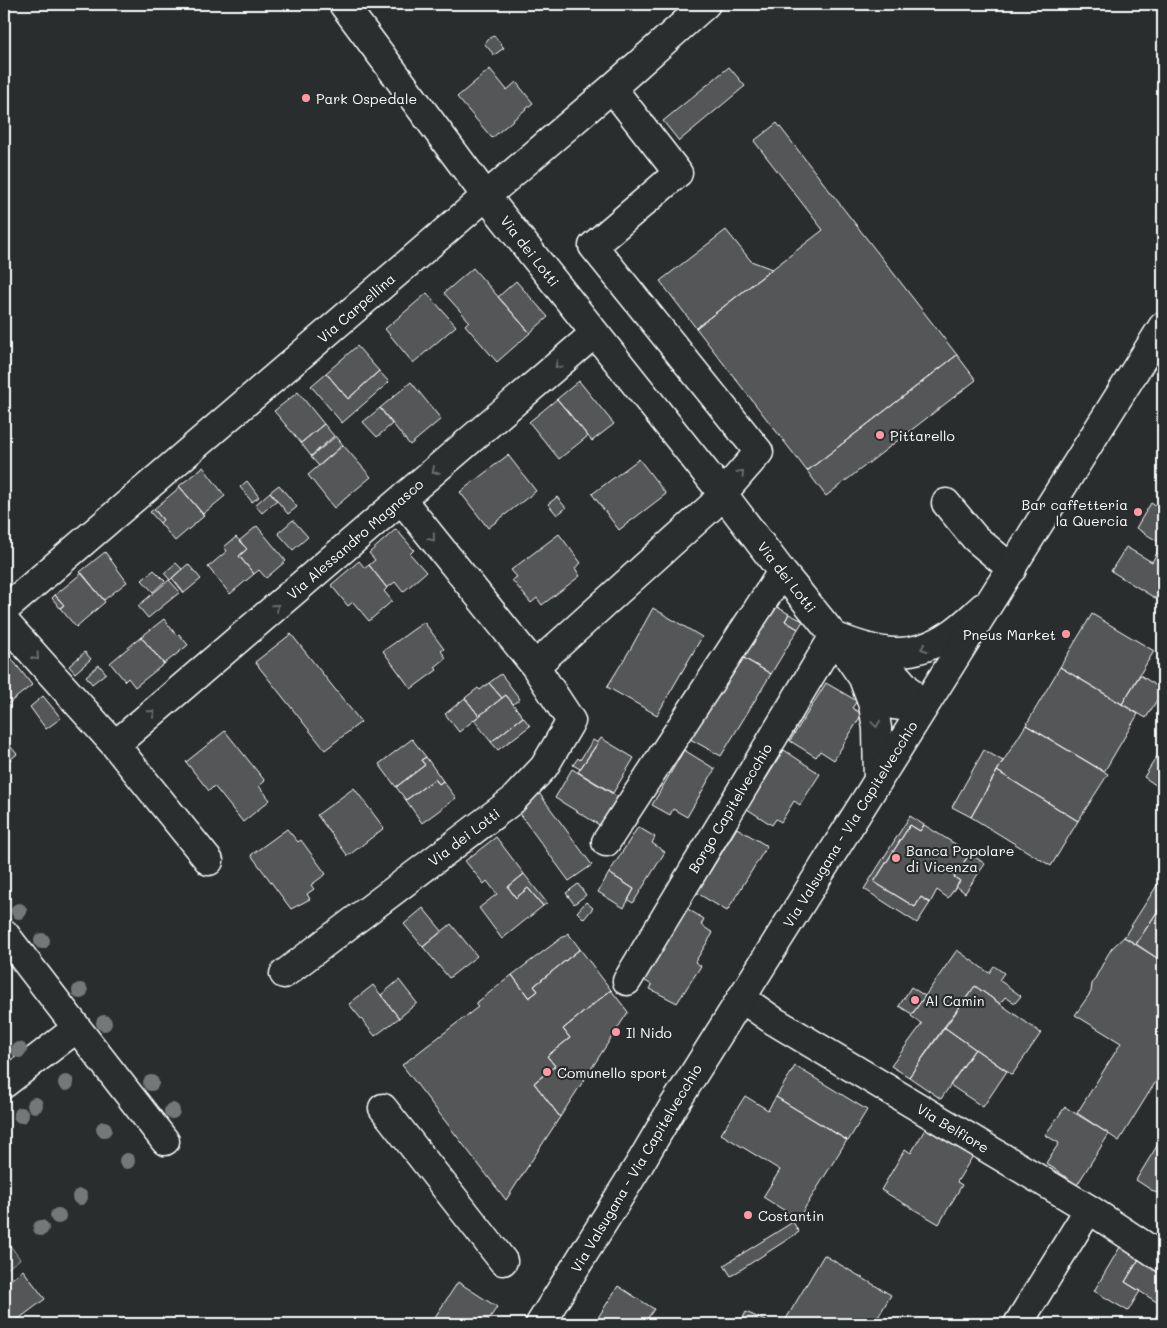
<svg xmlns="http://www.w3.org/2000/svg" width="1167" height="1328" font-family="Mali,sans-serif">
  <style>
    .green { fill: #414445; stroke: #a0a2a2 }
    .building { fill: #555758; stroke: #fff }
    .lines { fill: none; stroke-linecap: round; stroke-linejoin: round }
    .minor-casing { stroke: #fff; stroke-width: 31 }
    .major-casing { stroke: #fff; stroke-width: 31 }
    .minor { stroke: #2a2d2e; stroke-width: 28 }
    .major { stroke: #2a2d2e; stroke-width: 28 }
    .tree { fill: #757778 }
    .oneway { stroke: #6a6c6d }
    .poi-dot { fill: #ff9aa2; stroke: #2a2d2e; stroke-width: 2 }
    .labels { text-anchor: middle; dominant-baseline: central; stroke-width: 4.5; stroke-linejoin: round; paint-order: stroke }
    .poi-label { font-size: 14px; fill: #fff; stroke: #2a2d2e; text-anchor: start }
    .street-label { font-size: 14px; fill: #fff; stroke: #2a2d2e }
  </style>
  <rect width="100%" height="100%" fill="#2a2d2e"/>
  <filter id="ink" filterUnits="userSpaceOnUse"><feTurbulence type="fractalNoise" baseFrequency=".02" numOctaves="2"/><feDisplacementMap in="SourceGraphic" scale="10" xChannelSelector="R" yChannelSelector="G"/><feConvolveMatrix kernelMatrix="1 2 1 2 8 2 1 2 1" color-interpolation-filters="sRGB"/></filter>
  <g filter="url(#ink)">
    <path class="green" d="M4,1237L20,1259L4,1271Z"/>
    <path class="building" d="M494,35L504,48L494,55L484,43Z
      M729,67L745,86L679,141L663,121Z
      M490,69L507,90L516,82L533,103L492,138L457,97Z
      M777,123L957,355L807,471L696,328L823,230L754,141Z
      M726,230L751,261L772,269L696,328L660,281Z
      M473,268L530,333L497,362L465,325L469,321L444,293Z
      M516,281L548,317L530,333L498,297Z
      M427,293L456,326L413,363L385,329Z
      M357,346L379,371L348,399L326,373Z
      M957,355L976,380L826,496L807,471Z
      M379,371L389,382L342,423L311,386L326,373L348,399Z
      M579,381L614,424L592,441L557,399Z
      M411,382L441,419L410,445L380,408Z
      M298,392L324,424L301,443L274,411Z
      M557,399L588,436L559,459L529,422Z
      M380,408L392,424L377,437L363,422Z
      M324,424L334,436L311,456L301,443Z
      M336,436L343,445L319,466L311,457Z
      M343,445L371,477L334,508L308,475Z
      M508,455L536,491L488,528L460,492Z
      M639,459L666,494L619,530L592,494Z
      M203,467L225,496L203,514L179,486Z
      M247,481L259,497L252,502L240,487Z
      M279,485L297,507L288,514L270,492Z
      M180,487L204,516L175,541L160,523L163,520L154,509Z
      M270,492L277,500L262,513L255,505Z
      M557,497L566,508L557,515L548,504Z
      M1151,503L1163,511V603L1111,571L1126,547L1152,562L1162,544L1136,528Z
      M154,509L163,520L160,523L150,512Z
      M293,520L308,537L293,550L278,533Z
      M257,526L286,561L266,578L259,570L254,574L239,556L247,549L239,541Z
      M396,529L414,550L410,554L426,572L403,592L395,582L387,588L369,565L375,560L369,553Z
      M559,534L581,563L575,568L580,576L542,605L537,598L531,603L512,580L517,577L511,570Z
      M236,537L247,549L239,556L254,574L230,594L208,567L227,551L224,547Z
      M105,552L127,582L104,600L80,572Z
      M359,561L365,568L369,565L387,588L384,591L392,601L369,621L353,602L348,606L331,585Z
      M176,563L182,569L170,580L164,573Z
      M188,564L201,579L184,593L172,578Z
      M154,570L165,581L153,592L142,580Z
      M82,573L105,602L76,627L60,608L64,605L55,595Z
      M169,580L180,592L148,618L138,606Z
      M55,595L64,605L60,608L52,598Z
      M774,605L789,614L785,621L798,629L771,674L742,657Z
      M653,608L702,637L657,715L607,687L631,648Z
      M789,614L803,621L798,629L785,621Z
      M1092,614L1154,651L1122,704L1060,667Z
      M164,619L177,636L179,634L188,645L164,664L141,637Z
      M424,622L444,649L441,651L446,658L435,667L437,670L411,689L383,651Z
      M291,634L361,722L325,750L255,662Z
      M141,637L164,664L135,687L128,678L125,681L110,663Z
      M4,649L32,685L4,707Z
      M85,652L91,659L75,673L69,666Z
      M742,657L771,674L721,756L690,739Z
      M99,665L106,673L92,684L86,676Z
      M1060,667L1138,714L1104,772L1026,725Z
      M1163,673V690L1156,685Z
      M501,674L520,699L513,704L506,695L502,698L489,683Z
      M1140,675L1163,690L1146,718L1122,704Z
      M489,683L502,698L479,716L465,698L478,688L480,690Z
      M826,683L857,701L852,708L862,714L834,760L820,751L816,757L790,741Z
      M506,695L523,717L491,742L474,720Z
      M43,696L61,718L46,729L30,707Z
      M465,698L479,716L459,732L445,714Z
      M523,717L530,726L498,750L491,742Z
      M1026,725L1108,774L1078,821L997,771Z
      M225,731L265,781L259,786L270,800L243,822L214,786L209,791L186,762Z
      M601,738L634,758L613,793L578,772Z
      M412,739L426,757L421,760L425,765L396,787L379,764Z
      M593,740L598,743L580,769L573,765L578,758L580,760Z
      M9,745L17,754L4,765V749Z
      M1163,747V790L1144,777Z
      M684,750L715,769L687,817L673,809L670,815L652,805Z
      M784,750L820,774L800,805L794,801L781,822L776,819L772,825L747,809Z
      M984,750L1003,761L971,817L952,807Z
      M426,757L443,781L439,784L435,779L406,800L396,787L425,765L421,760Z
      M572,769L618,797L601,826L555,798Z
      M997,771L1078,821L1051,866L971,817Z
      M435,779L439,784L443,781L456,798L422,823L406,800Z
      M354,788L384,828L348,856L317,815Z
      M539,793L592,865L569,881L516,809Z
      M910,816L924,825L920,831L910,825L874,882L915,907L921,897L930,903L917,923L864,889Z
      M910,825L920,831L924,825L970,853L954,877L960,881L948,898L937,890L930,903L921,897L915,907L874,882Z
      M638,827L655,837L652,843L665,852L633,903L628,900L634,889L609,873Z
      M737,828L767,846L727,911L697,893Z
      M287,829L298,842L301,840L326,874L311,885L314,889L307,894L310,899L291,909L251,855Z
      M496,837L524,874L508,887L516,898L528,888L543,906L502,939L479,908L497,894L487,881L484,884L465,861Z
      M970,853L985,864L965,893L956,886L960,881L954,877Z
      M609,873L634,889L624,908L598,892Z
      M524,874L547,903L543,906L528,888L516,898L508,887Z
      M1163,876V903L1136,944L1124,937Z
      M578,884L586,895L574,904L566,893Z
      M586,902L593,908L584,919L577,912Z
      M1163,903V962L1136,944Z
      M423,908L442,931L423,947L404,924Z
      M686,908L704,919L701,925L713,933L695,962L701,966L677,1003L650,989L652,985L642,979Z
      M451,924L477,956L449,978L423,947Z
      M568,933L580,949L534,986L538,991L529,998L512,975Z
      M1124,937L1163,962V1036L1160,1042L1163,1044V1070L1119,1141L1077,1113L1121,1043L1075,1015L1091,992L1092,984L1107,956L1112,948Z
      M580,949L611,990L563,1029L570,1038L547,1056L555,1066L534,1083L560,1117L506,1200L402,1065L478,1007L475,1004L512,975L529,998L538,991L534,986Z
      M957,950L989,973L994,966L1004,973L999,980L1021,996L1015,1003L1005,997L1000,1004L975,986L909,1077L891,1066L922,1024L911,1016Z
      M399,980L417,1003L399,1018L381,995Z
      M373,985L399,1018L375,1036L349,1004Z
      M975,986L1041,1033L1012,1075L944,1027Z
      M911,987L925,996L912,1014L899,1006Z
      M611,990L628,1012L560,1117L534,1083L555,1066L547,1056L570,1038L563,1029Z
      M4,1011L10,1020L4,1025Z
      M944,1027L975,1049L941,1099L909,1077Z
      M975,1049L1007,1071L983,1107L950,1085Z
      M795,1066L867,1110L848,1141L776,1097Z
      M745,1096L768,1110L776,1097L847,1140L798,1219L763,1197L780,1170L721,1134Z
      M1065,1107L1109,1134L1077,1185L1046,1163L1059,1143L1045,1135Z
      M927,1126L974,1154L957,1182L962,1185L939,1224L881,1190L905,1149L911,1153Z
      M1160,1141L1163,1143V1191L1159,1189L1156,1193L1136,1180Z
      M793,1222L799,1232L731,1276L724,1265Z
      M1120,1247L1139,1259L1125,1282L1140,1291L1128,1311L1094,1291Z
      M824,1255L891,1295L874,1324H795L786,1319Z
      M1139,1259L1163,1274V1324H1151L1163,1306L1125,1282Z
      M23,1270L45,1299L12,1324H4V1285Z
      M458,1282L497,1307L486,1324H441L433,1320Z
      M618,1286L654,1309L644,1324H594Z
      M746,1312L768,1322L766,1324H740Z"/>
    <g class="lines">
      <g class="minor-casing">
        <path id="minor" d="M343,4L486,196L723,494L782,572L834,636L863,678L882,698L893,705L922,709
          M946,503L975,538L1012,569
          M4,610L612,88L706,4
          M4,621L115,745L209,861
          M834,636C876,653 910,662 951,634C962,627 973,616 983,607
          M865,649C889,665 906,685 922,709
          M535,666L711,507L759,452L593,246L678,173L612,88
          M864,681L873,705L877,728L878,781
          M115,745L595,333
          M606,842L782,572
          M4,933L77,1028L4,1084
          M284,974L512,801L544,767L571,721L535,666L402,500
          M627,981L834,636
          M741,998L774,1021L1089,1209L1163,1258
          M77,1028L165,1141
          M383,1108L503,1261
          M1018,1324L1089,1209"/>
      </g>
      <g class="major-casing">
        <path id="major" d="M540,1324L639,1165L673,1107L1163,326"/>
      </g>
      <use href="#minor" class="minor"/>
      <use href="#major" class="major"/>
    </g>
    <g class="tree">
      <circle cx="19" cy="911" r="8"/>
      <circle cx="42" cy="941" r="8"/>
      <circle cx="80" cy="991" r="8"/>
      <circle cx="104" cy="1023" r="8"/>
      <circle cx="19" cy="1050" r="8"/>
      <circle cx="66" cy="1083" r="8"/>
      <circle cx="151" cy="1083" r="8"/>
      <circle cx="35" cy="1105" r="8"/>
      <circle cx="172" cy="1111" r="8"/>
      <circle cx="21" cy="1115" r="8"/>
      <circle cx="104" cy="1129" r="8"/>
      <circle cx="127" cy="1161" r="8"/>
      <circle cx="80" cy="1197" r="8"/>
      <circle cx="58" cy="1216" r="8"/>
      <circle cx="41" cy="1228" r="8"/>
    </g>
    <defs><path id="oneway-chevron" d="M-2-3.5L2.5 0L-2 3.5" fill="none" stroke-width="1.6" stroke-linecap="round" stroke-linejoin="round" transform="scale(1.25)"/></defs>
    <g class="oneway">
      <use href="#oneway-chevron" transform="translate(558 365) rotate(139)"/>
      <use href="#oneway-chevron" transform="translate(435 471) rotate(139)"/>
      <use href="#oneway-chevron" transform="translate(741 473) rotate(-49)"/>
      <use href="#oneway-chevron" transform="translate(432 538) rotate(51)"/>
      <use href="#oneway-chevron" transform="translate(276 607) rotate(-41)"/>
      <use href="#oneway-chevron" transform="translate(924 648) rotate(160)"/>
      <use href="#oneway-chevron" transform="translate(36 657) rotate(48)"/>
      <use href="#oneway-chevron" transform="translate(152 713) rotate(-41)"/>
      <use href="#oneway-chevron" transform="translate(876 724) rotate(82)"/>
    </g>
  </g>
  <g class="poi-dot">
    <circle cx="306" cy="98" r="5"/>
    <circle cx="880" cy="435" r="5"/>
    <circle cx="1138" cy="512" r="5"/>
    <circle cx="1066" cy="634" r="5"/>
    <circle cx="896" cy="858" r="5"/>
    <circle cx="915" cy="1000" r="5"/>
    <circle cx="616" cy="1032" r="5"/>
    <circle cx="547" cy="1072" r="5"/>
    <circle cx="748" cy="1215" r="5"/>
  </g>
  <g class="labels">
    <g class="poi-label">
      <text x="316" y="98">Park Ospedale</text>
      <text x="890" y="435">Pittarello</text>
      <text x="1128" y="504" text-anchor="end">Bar caffetteria<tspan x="1128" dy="16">la Quercia</tspan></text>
      <text x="1056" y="634" text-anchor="end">Pneus Market</text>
      <text x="906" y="850">Banca Popolare<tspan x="906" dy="16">di Vicenza</tspan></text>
      <text x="925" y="1000">Al Camin</text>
      <text x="626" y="1032">Il Nido</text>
      <text x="557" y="1072">Comunello sport</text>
      <text x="758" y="1215">Costantin</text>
    </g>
    <g class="street-label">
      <text transform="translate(530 251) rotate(52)">Via dei Lotti</text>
      <text transform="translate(356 308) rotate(-41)">Via Carpellina</text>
      <text transform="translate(355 539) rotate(-41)">Via Alessandro Magnasco</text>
      <text transform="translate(787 577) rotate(52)">Via dei Lotti</text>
      <text transform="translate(730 808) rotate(-59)">Borgo Capitelvecchio</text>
      <text transform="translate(850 824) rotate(-58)">Via Valsugana - Via Capitelvecchio</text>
      <text transform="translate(464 837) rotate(-37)">Via dei Lotti</text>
      <text transform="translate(953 1128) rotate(31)">Via Belfiore</text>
      <text transform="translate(636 1168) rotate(-59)">Via Valsugana - Via Capitelvecchio</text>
    </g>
  </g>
  <rect width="1167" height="1328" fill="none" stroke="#2a2d2e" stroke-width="20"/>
  <rect x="10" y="10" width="1147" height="1308" fill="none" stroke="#fff" stroke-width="2" filter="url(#ink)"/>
</svg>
